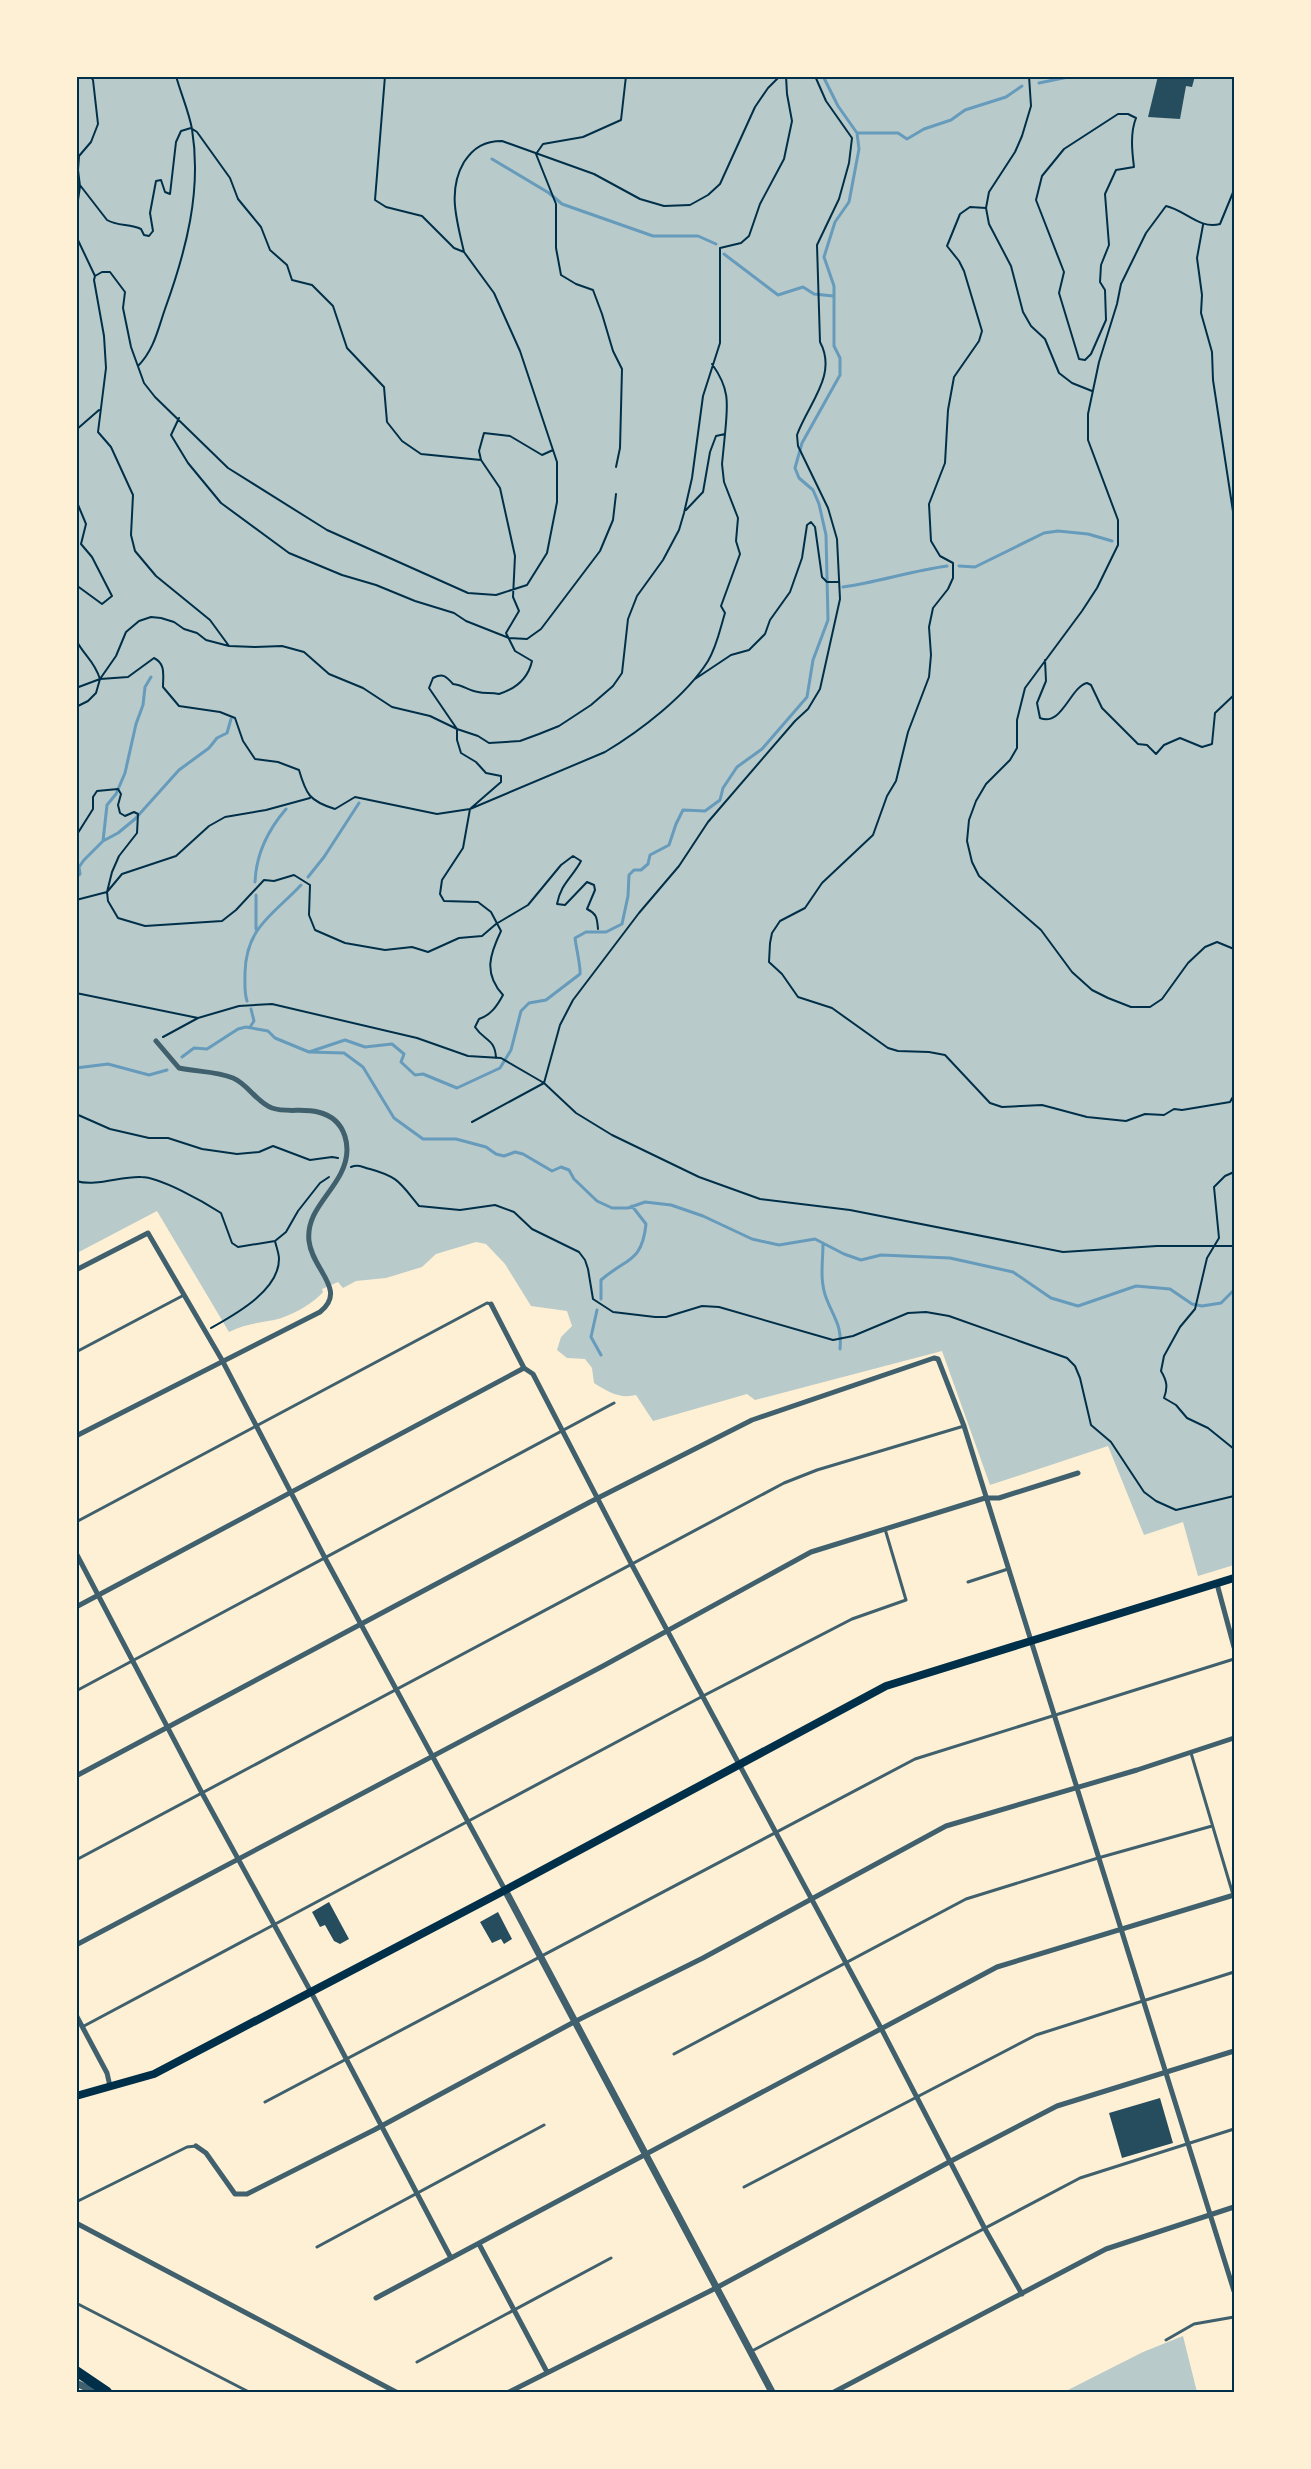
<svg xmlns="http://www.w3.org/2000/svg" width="1311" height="2469" font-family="Lato,sans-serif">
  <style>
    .green { fill: #b9caca }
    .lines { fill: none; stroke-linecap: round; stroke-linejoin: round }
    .stream { stroke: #669bbc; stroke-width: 3 }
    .building { fill: #264d5e }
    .path { stroke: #003049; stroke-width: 2 }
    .service { stroke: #3f606c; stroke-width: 3 }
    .minor { stroke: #3f606c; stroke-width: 5 }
    .tertiary { stroke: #3f606c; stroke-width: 7 }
    .primary { stroke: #003049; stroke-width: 8 }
    .motorway { stroke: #003049; stroke-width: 10 }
    .neatline { fill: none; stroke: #003049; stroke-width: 2 }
  </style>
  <rect width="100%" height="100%" fill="#fdf0d5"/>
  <path class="green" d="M77,77H1234V1565L1198,1576L1183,1522L1144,1535L1108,1446L990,1485L942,1351L755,1400L747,1394L653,1421L636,1395C620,1399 608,1392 594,1383L592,1368L585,1359L567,1358L557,1350L561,1337L572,1326L567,1311L531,1306L505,1264L486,1244L476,1242L436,1254L422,1267L386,1278L356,1281L343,1288L338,1282L322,1289L323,1292C313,1304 289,1317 274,1320C258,1323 244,1324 229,1332L157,1211L77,1253Z
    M1183,2336L1197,2392H1064L1143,2352Z"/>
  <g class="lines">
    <path class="stream" d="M1039,83L1073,76
      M857,133H898L907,139L924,129L951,120L965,110L1006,97L1022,86
      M492,159L549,193L562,204L653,236H698L716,244
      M724,254L778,295L803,287L814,294L833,296
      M959,566L975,567L1044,533L1058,531L1088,534L1112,541
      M843,587C878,582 911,571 947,566
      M103,841L107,805L116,794L125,773L136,724L143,705L145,687L151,677
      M76,877L80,874L79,867L84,860L103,841L118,833L135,819L179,770L209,748L217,738L227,733L231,719
      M308,877L324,857L359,803
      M255,882C256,854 268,830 286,809
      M256,895V929
      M247,1001C244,992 245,983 245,973C246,927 273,915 301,885
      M250,1027L254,1021L251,1009
      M309,1052L345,1040L365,1047L392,1044L404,1054L401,1062L415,1075L423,1074L457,1088L500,1068L511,1050L521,1011L529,1003L546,1000L580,974C581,968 576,947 575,938L586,932H606L622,924L628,896L629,875L634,870H641L648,864L650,855L669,845L676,824L683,810L705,811L720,800L723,788L737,767L762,749L807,697L813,660L828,620L826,535L819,504L813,490L799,478L795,468L802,443L840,375V358L834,346V286L824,257L835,222L849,202L859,149L857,133L838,106L823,76
      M182,1057L194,1048L207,1049L238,1029L246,1027L268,1031L275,1038L309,1052L344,1053L363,1067L394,1118L423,1139H456L486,1147L496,1154L504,1156L515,1152L523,1154L552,1171L561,1167L569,1170L574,1179L597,1201L612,1208H628L645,1202L671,1205L703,1216L752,1239L779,1245L815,1239L844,1254L861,1260L881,1255L950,1258L1013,1272L1051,1298L1078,1306L1136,1286L1170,1289L1192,1304L1202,1306L1221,1303L1234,1290
      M76,1068L108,1064L149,1075L167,1070
      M823,1243C823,1262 819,1281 827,1300C835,1320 842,1326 840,1349
      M601,1299V1280C626,1258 642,1263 646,1224L632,1206
      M597,1310L591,1337L601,1355"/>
  </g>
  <path class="building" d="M1158,76H1195L1192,87L1186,86L1180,119L1148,117Z
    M329,1902L349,1939L340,1944L334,1941L325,1925L320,1927L312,1912Z
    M498,1912L512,1939L504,1944L501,1939L492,1943L480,1922Z
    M1160,2098L1173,2143L1122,2158L1109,2113Z"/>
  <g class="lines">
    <path class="path" d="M385,76L375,200L386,207L422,216L454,248L464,252L494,293L520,351L557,462V502L547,553L527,585L496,595L468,593L327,530L228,468L155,397L144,383L131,347L123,308L125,292L110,272H102L95,276L94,280L104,336L106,368L98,432L111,447L133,495L131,535L135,551L156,576L210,620L229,646L255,647L282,646L304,652L329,674L363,688L392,707L430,716L457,729L478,736L489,743L520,741L539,734L559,726L591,705L613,686L622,673L628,619L637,596L663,560L679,530L684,513L692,478L703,396L720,343V248L741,243L749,236L760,204L784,159L792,121L787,94L786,76
      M982,76H987
      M1029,76L1031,106L1022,136L1015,152L989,192L986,208L989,224L1011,266L1023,312L1031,326L1045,339L1059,373L1072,383L1092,391
      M1118,114H1128L1136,118C1130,133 1132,151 1134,167L1116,170L1105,194L1109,245L1101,265L1100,282L1105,290L1106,320L1091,354L1085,360L1079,359L1059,293L1064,272L1036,200L1042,176L1064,149Z
      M191,128L197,132L230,178L238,199L261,227L270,250L287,265L292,280L312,285L333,306L347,348L384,387L387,422L402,441L421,454L481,460
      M76,180L107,220C117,226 130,224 141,229L144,235L149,236L153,231L150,213L156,181L161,180L165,192L170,194L176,142L181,131L191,128
      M1234,190L1220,224C1200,230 1185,210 1166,206L1146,233L1121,284L1117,304L1099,362L1088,414V440L1118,520V545L1097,588L1082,611L1025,688L1017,720V748L1010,760L986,784L976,801L969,820L967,841L972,862L979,876L1041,930L1072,972L1092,990L1108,998L1131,1007H1150L1162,999L1188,963L1205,947L1217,942L1234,949
      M986,208L970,207L960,214L947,246L959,261L964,271L982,331L979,341L954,377L948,410L945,463L929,504L931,541L940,556L953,563V578L948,589L933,608L929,627L931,655L929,677L908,732L896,781L887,796L873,835L822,883L805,908L780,921L772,933L770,943L769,962L782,974L798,997L832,1008L888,1048L898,1051L929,1052L945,1055L990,1103L1002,1107L1042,1105L1087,1117L1126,1121L1145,1114L1164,1115L1174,1109L1182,1110L1230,1102L1234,1095
      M76,214L80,186L78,170L79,156L91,142L98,124L93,80L90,76
      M1203,225L1197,258L1202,295L1201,313L1212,352L1213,380L1234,518
      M76,236L95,276
      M464,252C457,221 447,191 464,162C474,147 485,141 502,141L594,174L640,199L664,206L690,205L708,195L720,184L755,107L768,88L780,76
      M712,364C730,389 728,403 725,434
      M138,366C154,350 158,329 165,309C186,251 202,191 192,129C189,112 181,94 176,76
      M179,418L171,435L188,463L221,503L289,553L342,575L376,585L415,601L454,613L466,621L509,638L527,639L541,629L600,551L613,520L616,494
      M76,430L99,410
      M616,467L620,448L622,369L613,351L602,314L593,290L576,284L561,275L556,248V204L536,154L543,144L583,137L621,120L626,76
      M76,500L86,524L81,544L92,557L112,596L102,604L76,585
      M1234,566V574
      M76,640C85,657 94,660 100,679
      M1045,660L1046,681L1037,703L1040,718C1062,727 1070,687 1087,683L1091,685L1102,708L1138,744L1147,745L1156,754L1164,745L1180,738L1202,747L1212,744L1215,713L1234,695
      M695,679L731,655L749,650L765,634L770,620L790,592L802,558L807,525L811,522L815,527L822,577L827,582H838
      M76,688L100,679L128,677L154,658C166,664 163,675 163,687L179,706L220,712L235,718L243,741L255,759L278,762L299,770C306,794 309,801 335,809L355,797L437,814L470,809L605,752C640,731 686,696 708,661C717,646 720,629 725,613L721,606L740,554L736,541L738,518L724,482L722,464L725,434L716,436L710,452L703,492L686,510
      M76,707L88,701L96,693L100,679L116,656L126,632L139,621L151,617L161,618L174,622L184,629L197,633L206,640L229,646
      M76,836L93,809V797L97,791L118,789L121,794L118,805L120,813L125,816L134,812L138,814L137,833L119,856L112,872L107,892L108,901L118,918L145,926L222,921L236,910L264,880L274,881L294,875L310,885L309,915L315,930L345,943L385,950L412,947L428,952L459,938L482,936L496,924L528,905L561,865L573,856L581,861C572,878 561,883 557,904L565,905L587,882L594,885L595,890L587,909C597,914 597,918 598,929
      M76,900L107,892L122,874L176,856L209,826L225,817L266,810L310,798
      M76,993L198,1018L239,1006L272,1004L417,1038L468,1056L501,1058L544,1083L576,1113L612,1135L699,1177L760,1199L850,1210L1063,1252L1157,1246H1234
      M163,1037L198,1018
      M496,1058C495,1038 484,1041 475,1027L479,1019C491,1015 497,1006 503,995C483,973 490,954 501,931L491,912L478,902L444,901L440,894L442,880L463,848L470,809L501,782V776L486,773L476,762L461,753L457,740V729L429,688L433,678C443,673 446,676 453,684C463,685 469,691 478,692C485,694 491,692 499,694C515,689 528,679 532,661L515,651L506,633L519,611L513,597L515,556L500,488L481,460L479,451L484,433L510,436L542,455L553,450
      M76,1114L110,1129L149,1138H168L202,1149L237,1154L259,1152L273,1146L310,1160L332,1157L338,1158
      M472,1122L544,1083L560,1025L573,1000L639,913L679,866L708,822L795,721L808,709L820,689L840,599L837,539L828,508L798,446L797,435C808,404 838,375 820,342L817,245L839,199L849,163L852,138L826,101L815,76
      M351,1167C358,1164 362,1167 370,1169C399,1177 400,1183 419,1206L460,1210L495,1205L514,1212L532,1229L579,1252L585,1260L588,1269L593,1299L613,1312L655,1317H666L702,1306L719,1307L833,1340L853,1336L908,1313L926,1312L949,1316L1067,1358L1075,1366L1080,1378L1091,1425L1111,1442L1144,1492L1156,1501L1176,1510L1234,1496
      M1234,1172L1225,1176L1214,1187L1219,1238L1207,1258L1195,1309L1180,1327L1164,1356L1161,1371C1167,1381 1168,1387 1164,1398L1176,1405L1187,1418L1208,1428L1234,1449
      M76,1181C96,1187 121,1176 141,1177C160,1177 204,1202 221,1213L232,1243L238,1247L275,1241L286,1232L298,1211L320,1183L329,1177
      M211,1328C234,1315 279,1291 279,1259C279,1253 276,1246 275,1241"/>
    <path class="service" d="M76,1352L184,1295
      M76,1522L487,1303L491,1304
      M968,1582L1008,1569
      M76,1691L614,1403
      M1191,1753L1234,1898
      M76,1860L784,1483L817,1470L964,1426
      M84,2026L703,1696L852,1619L906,1600L885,1529
      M674,2054L966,1899L1098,1858L1212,1826
      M265,2102L915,1759L1234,1659
      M744,2187L1036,2035L1234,1972
      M76,2202L187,2147L196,2146
      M317,2247L544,2125
      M76,2303L249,2392
      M1166,2340L1194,2324L1234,2317
      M750,2352L1080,2178L1234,2129
      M417,2362L611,2258"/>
    <path class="minor" d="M76,1270L148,1233L222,1360L325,1558L505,1890
      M491,1304L524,1368L533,1374L632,1565L882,2030L985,2229L1022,2294
      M76,1436L320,1312C348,1290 312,1270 309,1241C306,1213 329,1197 341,1173C353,1149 347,1119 318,1112C303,1108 286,1113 272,1108C257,1103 248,1084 233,1078C216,1071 197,1072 179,1068L156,1041
      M76,1553L202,1793L311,1992L451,2258
      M1217,1584L1234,1647
      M76,1607L524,1368
      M76,1776L590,1502L752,1420L934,1358L938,1359L964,1426L1234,2291
      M76,1945L603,1666L811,1552L985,1498H999L1078,1473
      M76,2015L107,2073L110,2086
      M196,2146L206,2153L235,2194H247L374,2130L574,2022L703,1958L946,1826L1137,1770L1234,1738
      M76,2223L396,2392
      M479,2244L547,2372
      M376,2298L997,1967L1234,1895
      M509,2392L716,2288L951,2161L1057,2106L1234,2051
      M834,2392L1106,2249L1234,2207"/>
    <path class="tertiary" d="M505,1890L772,2392
      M76,2383L96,2392"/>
    <path class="primary" d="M76,2096L154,2074L494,1896L886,1686L1234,1578"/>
    <path class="motorway" d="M76,2371L107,2392"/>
  </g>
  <rect width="1311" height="2469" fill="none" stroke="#fdf0d5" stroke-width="156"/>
  <rect x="78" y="78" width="1155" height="2313" class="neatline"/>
</svg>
